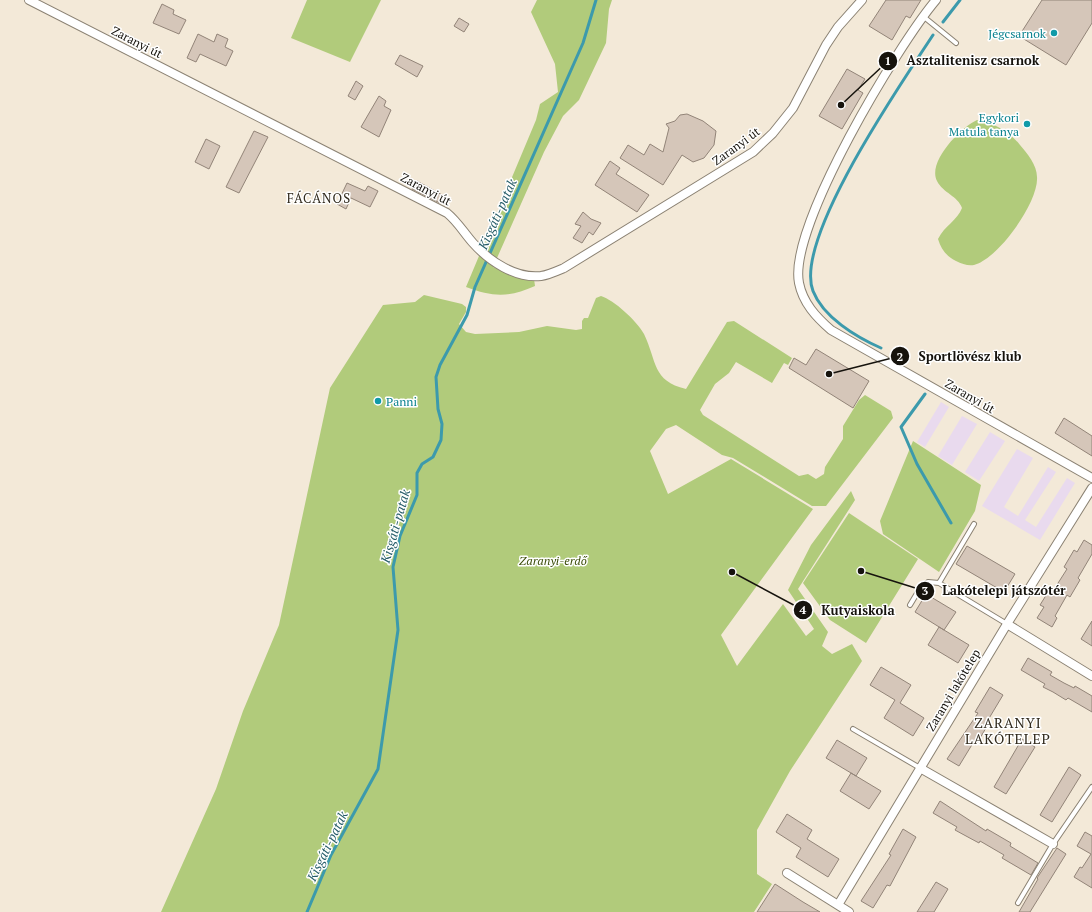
<svg xmlns="http://www.w3.org/2000/svg" width="1092" height="912" font-family="'PT Serif',serif">
  <style>
    .industrial { fill: #e9daee }
    .green { fill: #b1cb7b }
    .lines { fill: none; stroke-linecap: round; stroke-linejoin: round }
    .stream { stroke: #3c9aac; stroke-width: 3 }
    .building { fill: #d5c6b9; stroke: #928478 }
    .service-casing { stroke: #8b8273; stroke-width: 6 }
    .minor-casing { stroke: #8b8273; stroke-width: 10 }
    .service { stroke: #fff; stroke-width: 4 }
    .minor { stroke: #fff; stroke-width: 8 }
    .culture-dot { fill: #0f9aa8; stroke: #fff; stroke-width: 1.5 }
    .labels { text-anchor: middle; dominant-baseline: central; stroke-width: 3; stroke-linejoin: round; paint-order: stroke }
    .culture-label { font-size: 12px; fill: #0d838f; stroke: #fff; text-anchor: end }
    .street-label { font-size: 12px; fill: #16130d; stroke: #fff }
    .park-label { font-size: 12px; font-style: italic; fill: #3b4c07; stroke: #fff }
    .neighbourhood-label { font-size: 13px; letter-spacing: 1px; fill: #312a1d; stroke: #fff }
    .water-label { font-size: 13px; font-style: italic; fill: #275d69; stroke: #fff }
    .quarter-label { font-size: 14px; letter-spacing: 1px; fill: #312a1d; stroke: #fff }
    .leader { fill: none; stroke: #16130d; stroke-width: 1.5 }
    .callout-dot { fill: #16130d; stroke: #fff; stroke-width: 1.5 }
    .mark-label { font-size: 12px; text-anchor: middle; font-weight: bold; fill: #fff }
    .callout-label { font-size: 13px; text-anchor: middle; font-weight: bold; fill: #16130d; stroke: #fff; stroke-width: 3; stroke-linejoin: round; paint-order: stroke }
  </style>
  <rect width="100%" height="100%" fill="#f3e9d8"/>
  <path class="industrial" d="M941,402L949,407L925,447L917,442Z
    M962,416L977,424L952,465L938,456Z
    M990,432L1005,441L979,481L965,472Z
    M1017,449L1033,458L1004,507L1018,516L1048,467L1056,472L1025,520L1036,527L1067,478L1075,483L1040,540L982,506Z"/>
  <path class="green" d="M307,0H381L350,62L291,38Z
    M537,0H612L609,9L606,43L579,100L563,116L544,152L493,267L516,277L534,279L535,286C508,298 493,297 466,287L536,120L540,104L558,92L555,64L531,12Z
    M977,120C994,123 1009,131 1020,145C1027,153 1037,165 1037,177C1039,202 998,259 974,265C968,266 962,264 956,261C946,256 941,249 938,239C945,225 957,221 962,208C958,196 943,193 937,181C927,162 961,127 977,120Z
    M424,295L462,304L466,307V312L459,324L466,332L475,334L519,332L547,326L576,330L582,329V321L584,318H588L596,298L601,296C614,300 637,321 644,334C657,361 652,381 686,389L727,322L734,321L792,358L788,365L784,363L772,383L736,362L729,373L715,384L700,410L703,415L799,476L808,474L816,479L824,474L825,467L843,439V426L859,400L865,395L891,411L893,418L826,506H812L733,458L722,455L676,425L666,429L650,451L668,494L731,459L813,509L721,635L737,666L783,604L806,636L814,629L788,590L811,545L851,491L855,500L798,589L828,632L822,646L832,654L852,644L862,661L790,771L757,830V874L772,884L754,912H161L216,789L243,711L279,625L330,388L383,305L415,302Z
    M913,441L981,485L975,511L939,572L883,534L880,521Z
    M849,513L918,559L866,643L830,620L803,583Z"/>
  <g class="lines">
    <path class="stream" d="M943,22L960,0
      M881,348C856,337 823,317 813,291C793,239 903,81 933,35
      M925,394L901,427L917,464L951,523
      M307,912L331,855L378,769L398,630L393,567L400,536L417,495V473L422,464L433,457L441,440L442,424L438,409L436,377L440,365L467,315L475,287L583,43L596,0"/>
  </g>
  <path class="building" d="M886,0H921L910,18L906,16L892,40L869,26Z
    M1042,0H1092V23L1066,65L1019,36Z
    M162,4L174,10L173,14L186,20L179,34L153,23Z
    M459,18L469,24L464,32L454,26Z
    M198,34L214,42L217,34L228,39L225,47L233,51L226,66L200,54L196,62L187,58Z
    M400,55L423,66L417,77L395,64Z
    M847,69L865,79L858,90L863,93L842,129L819,116Z
    M356,81L363,86L355,100L348,96Z
    M379,96L386,101L384,106L391,110L379,137L361,127Z
    M687,114L703,121L716,131L714,145L704,158L693,162L682,155L663,185L620,158L628,145L644,155L650,144L663,152L669,128L666,124L675,121L680,115Z
    M254,131L268,137L239,193L226,187Z
    M206,139L220,146L209,169L195,162Z
    M610,161L620,168L616,174L649,195L637,212L595,185Z
    M417,181L444,196L440,203L412,189Z
    M347,183L365,191L368,186L378,191L370,207L351,198L346,209L337,204Z
    M583,212L591,219L601,223L593,235L589,232L582,243L573,238L581,226L575,224Z
    M816,349L869,381L853,408L789,368L794,358L806,365Z
    M1064,418L1092,436V456L1055,433Z
    M1084,540L1092,545V554L1078,578L1080,580L1070,597L1067,595L1055,616L1057,618L1052,627L1037,618L1044,607L1040,605L1050,589L1053,591L1067,569L1064,567L1074,550L1077,552Z
    M967,546L1015,574L1004,592L956,564Z
    M926,594L956,612L944,630L915,612Z
    M1092,621V646L1081,639Z
    M939,627L969,645L958,663L928,645Z
    M1028,658L1052,672L1050,675L1064,683L1074,688L1075,686L1092,696V712L1068,698L1066,700L1053,692L1043,687L1045,684L1021,670Z
    M881,667L911,685L900,703L924,718L913,736L884,718L895,700L870,685Z
    M990,687L1003,695L988,720L990,721L976,745L973,743L959,766L947,759L978,713L975,712Z
    M1022,739L1035,747L1006,794L994,787Z
    M837,740L867,758L856,776L826,758Z
    M1069,767L1081,775L1052,822L1040,815Z
    M851,773L881,791L869,809L840,791Z
    M940,801L986,831L987,829L1011,843L1010,846L1038,863L1031,875L1002,858L1004,855L980,841L979,843L966,836L955,830L957,827L933,813Z
    M787,814L812,830L807,839L839,859L828,877L796,857L801,848L776,832Z
    M903,829L916,837L890,886L887,885L873,908L861,901L891,855L889,854Z
    M1085,832L1092,836V888L1074,877L1080,867L1082,868L1091,854L1077,846Z
    M1057,848L1066,854L1030,912H1019L1038,879L1037,878Z
    M936,882L948,889L934,912H917Z
    M775,884L803,902L820,912H757Z"/>
  <g class="lines">
    <g class="service-casing">
      <path id="service" d="M924,17L956,43
        M939,583L974,524
        M910,605L919,590L928,582L939,583L1007,624
        M853,729L920,768
        M1018,903L1053,844L1092,787"/>
    </g>
    <g class="minor-casing">
      <path id="minor" d="M29,0L447,213C458,222 464,233 473,243C489,261 516,279 541,276C548,275 557,271 564,268L753,152L773,133L793,108L826,45L838,27L862,0
        M936,0C898,45 788,227 799,283C803,303 816,317 831,330L1092,478
        M1007,624L1092,676
        M920,768L1053,844
        M787,873L849,912
        M838,905L1007,624L1092,488"/>
    </g>
    <use href="#service" class="service"/>
    <use href="#minor" class="minor"/>
  </g>
  <g class="culture-dot">
    <circle cx="1054" cy="33" r="4"/>
    <circle cx="1027" cy="124" r="4"/>
    <circle cx="378" cy="401" r="4"/>
  </g>
  <g class="labels">
    <g class="culture-label">
      <text x="1046" y="33">Jégcsarnok</text>
      <text x="1019" y="117">Egykori<tspan x="1019" dy="14">Matula tanya</tspan></text>
      <text x="386" y="401" text-anchor="start">Panni</text>
    </g>
    <g class="street-label">
      <text transform="translate(137 42) rotate(27)">Zaranyi út</text>
      <text transform="translate(736 146) rotate(-36)">Zaranyi út</text>
      <text transform="translate(426 189) rotate(28)">Zaranyi út</text>
      <text transform="translate(970 396) rotate(30)">Zaranyi út</text>
      <text transform="translate(953 690) rotate(-59)">Zaranyi lakótelep</text>
    </g>
    <g class="park-label">
      <text x="553" y="560">Zaranyi-erdő</text>
    </g>
    <g class="neighbourhood-label">
      <text x="319" y="198">FÁCÁNOS</text>
    </g>
    <g class="water-label">
      <text transform="translate(497 214) rotate(-66)">Kisgáti-patak</text>
      <text transform="translate(395 526) rotate(-74)">Kisgáti-patak</text>
      <text transform="translate(327 846) rotate(-64)">Kisgáti-patak</text>
    </g>
    <g class="quarter-label">
      <text x="1008" y="722">ZARANYI<tspan x="1008" dy="16">LAKÓTELEP</tspan></text>
    </g>
  </g>
  <path class="leader" d="M841 105L888 61M829 374L900 356M861 571L925 591M732 572L803 610"/>
  <g class="callout-dot">
    <circle cx="841" cy="105" r="4"/>
    <circle cx="829" cy="374" r="4"/>
    <circle cx="861" cy="571" r="4"/>
    <circle cx="732" cy="572" r="4"/>
    <circle cx="888" cy="61" r="10"/>
    <circle cx="900" cy="356" r="10"/>
    <circle cx="925" cy="591" r="10"/>
    <circle cx="803" cy="610" r="10"/>
  </g>
  <g class="mark-label">
    <text x="888" y="65">1</text>
    <text x="900" y="361">2</text>
    <text x="925" y="595">3</text>
    <text x="803" y="614">4</text>
  </g>
  <g class="callout-label">
    <text x="973" y="65">Asztalitenisz csarnok</text>
    <text x="970" y="361">Sportlövész klub</text>
    <text x="1004" y="595">Lakótelepi játszótér</text>
    <text x="858" y="615">Kutyaiskola</text>
  </g>
</svg>
